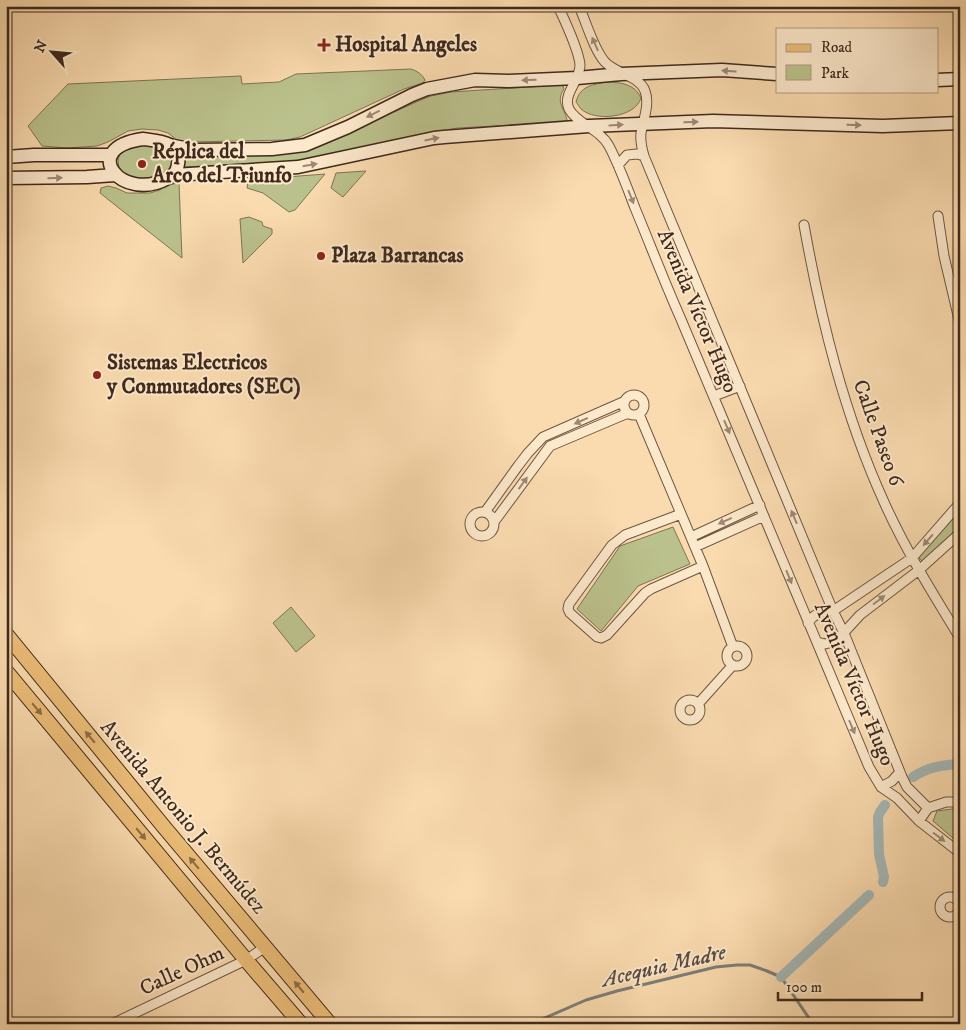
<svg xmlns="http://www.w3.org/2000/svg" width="966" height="1030" font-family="'IM FELL DW Pica',serif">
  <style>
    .green { fill: #bbc18c; stroke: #7d7554 }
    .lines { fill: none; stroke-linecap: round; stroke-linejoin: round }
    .stream { stroke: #7c7f79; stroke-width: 3 }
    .canal { stroke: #a4b8b7; stroke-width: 10 }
    .minor-casing { stroke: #6e5642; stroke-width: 11 }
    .secondary-casing { stroke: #3f291d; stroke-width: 15 }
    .primary-casing { stroke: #3f291d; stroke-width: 16 }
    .minor { stroke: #fce8cb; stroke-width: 9 }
    .secondary { stroke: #fce8cb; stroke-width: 12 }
    .primary { stroke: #edbe78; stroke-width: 14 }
    .oneway { fill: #9e8874 }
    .oneway2 { fill: #8d6c46 }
    .poi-dot { fill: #8f2418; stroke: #fce8cb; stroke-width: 2 }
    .labels { text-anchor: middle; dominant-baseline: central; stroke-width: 4; stroke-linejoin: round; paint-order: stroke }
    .poi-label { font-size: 21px; font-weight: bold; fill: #3f291d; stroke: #fce8cb; text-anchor: start }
    .street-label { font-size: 21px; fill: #3f291d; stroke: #fce8cb }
    .water-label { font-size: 22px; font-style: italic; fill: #584d44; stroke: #fce8cb }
  </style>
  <rect width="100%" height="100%" fill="#fadbaf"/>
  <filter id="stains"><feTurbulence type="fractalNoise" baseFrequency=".004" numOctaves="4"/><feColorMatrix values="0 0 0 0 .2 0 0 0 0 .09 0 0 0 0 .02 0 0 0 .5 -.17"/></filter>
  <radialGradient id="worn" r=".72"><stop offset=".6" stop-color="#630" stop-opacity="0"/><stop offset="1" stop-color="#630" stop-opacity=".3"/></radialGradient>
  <path class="green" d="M411,69C417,71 422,74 425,80L423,83L404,89L300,137L286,140L188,142L177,140L168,133L158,130L142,129L128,131L108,142L97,146L67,148L42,146L28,126L68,84L241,76L242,84L279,82L296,74Z
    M606,82C620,82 635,84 641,98C635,118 595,122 581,109C580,108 577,103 576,102C580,86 592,85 606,82Z
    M560,85L563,86L564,89C555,102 565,109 567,120L566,122L458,128L426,133L299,161L184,167L186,158L292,152L310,149L421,100L431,96L451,92Z
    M141,145C148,146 157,145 164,148C178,154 173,170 161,174C153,177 141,182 131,179C120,175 113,160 123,151C127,147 135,146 141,145Z
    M366,171L343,197L331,188L336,173Z
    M325,174L295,210L289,212L263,193L247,188L248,180Z
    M179,183L182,258L100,193L101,188L108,186L116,188L127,193H150L160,190L167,185Z
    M249,217L262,222L263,226L272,229V234L243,263L240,219Z
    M960,511V526L922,561L919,558L922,553Z
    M673,527L690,564L638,586L601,631L577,609L620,546Z
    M291,607L315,636L296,652L273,623Z
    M960,808V844L933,821L937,811Z"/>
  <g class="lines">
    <path class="stream" d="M531,1024L586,1000L617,991L716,967L737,965H750L767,971L781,977L813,1024"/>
    <path class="canal" d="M913,777C928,767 942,765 960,764
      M883,882L884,877L879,854L878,817L880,812L885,805
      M781,977L869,895"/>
    <g class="minor-casing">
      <path id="minor" d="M558,6C565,21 579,50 580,65C580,81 562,94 569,109C577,124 600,129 609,146C619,165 627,187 635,208C650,244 664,281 680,317C744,466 806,617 869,767L881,787L897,798L919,821L960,853
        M579,6C586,22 594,50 605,62C616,74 640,76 645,91C650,104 643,121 641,133C640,141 642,149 644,156L833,611L844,633L902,777L907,787L928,808
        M618,165L627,155L637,154L644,156
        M938,216L944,256L960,324
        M804,225C821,320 844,414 884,502C905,549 933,594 960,638
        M624 405a10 10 0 1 1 20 0a10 10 0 1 1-20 0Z
        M714,396L740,386
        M639,414L703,566L733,647
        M470 524a12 12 0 1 1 24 0a12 12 0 1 1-24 0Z
        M485,512L518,466L528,453L543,437L625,401
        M681,514L625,535L612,545L569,604L568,609L570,613L597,637L601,638L607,635L645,593L651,589L703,566
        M494,522L550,446L628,413
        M691,537L760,505
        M695,547L764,516
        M808,623C814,614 822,610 833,611L912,558L960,503
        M817,642L825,644L833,642L839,638L860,615L919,570L960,533
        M727 656a10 10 0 1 1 20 0a10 10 0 1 1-20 0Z
        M680 710a10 10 0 1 1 20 0a10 10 0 1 1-20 0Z
        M698,704L733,665
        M881,787L892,781L900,772
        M919,821L928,808L946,802H960
        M940 907a10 10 0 1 1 20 0a10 10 0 1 1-20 0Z
        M112,1024L246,960L265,947"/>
    </g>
    <g class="secondary-casing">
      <path id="secondary" d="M937,80L960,79
        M143,139C159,141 182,142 178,164C177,171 175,175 168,178C122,204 77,148 143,139Z
        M174,146L194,150L272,149L305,145L348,127L412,95L427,89L475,80L509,81L577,78L621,74L722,70L777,74
        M6,157L34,155H111
        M174,175L298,167L434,138L444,137L589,126L713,121L883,126L960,123
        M6,178L87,177L115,175"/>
    </g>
    <g class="primary-casing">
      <path id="primary" d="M6,634L164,827L330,1024
        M6,671L246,960L301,1024"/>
    </g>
    <use href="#minor" class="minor"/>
    <use href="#secondary" class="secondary"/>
    <use href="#primary" class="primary"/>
  </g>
  <defs><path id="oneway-solid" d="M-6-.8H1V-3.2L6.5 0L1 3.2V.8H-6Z" transform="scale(1.25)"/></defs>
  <g class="oneway">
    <use href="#oneway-solid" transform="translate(595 44) rotate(-114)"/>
    <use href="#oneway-solid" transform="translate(729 71) rotate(-176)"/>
    <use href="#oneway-solid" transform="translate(529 80) rotate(178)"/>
    <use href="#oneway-solid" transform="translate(373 114) rotate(154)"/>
    <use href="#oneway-solid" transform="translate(691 122) rotate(-2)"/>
    <use href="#oneway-solid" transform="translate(616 125) rotate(-3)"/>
    <use href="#oneway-solid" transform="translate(854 125) rotate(2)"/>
    <use href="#oneway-solid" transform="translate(432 139) rotate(-11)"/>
    <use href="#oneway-solid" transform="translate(310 165) rotate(-10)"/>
    <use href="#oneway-solid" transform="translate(55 178) rotate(-1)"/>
    <use href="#oneway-solid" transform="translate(631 197) rotate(68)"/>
    <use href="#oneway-solid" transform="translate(581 421) rotate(156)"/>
    <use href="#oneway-solid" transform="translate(727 427) rotate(67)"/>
    <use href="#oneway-solid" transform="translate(523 483) rotate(-54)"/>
    <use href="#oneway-solid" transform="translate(794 517) rotate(-113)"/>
    <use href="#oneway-solid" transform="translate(725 521) rotate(156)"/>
    <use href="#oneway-solid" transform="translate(928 540) rotate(131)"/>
    <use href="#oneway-solid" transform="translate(789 577) rotate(68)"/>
    <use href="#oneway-solid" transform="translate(879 600) rotate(-37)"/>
    <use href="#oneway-solid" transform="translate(852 727) rotate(67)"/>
    <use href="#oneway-solid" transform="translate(939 837) rotate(37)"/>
  </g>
  <g class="oneway2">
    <use href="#oneway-solid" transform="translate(37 709) rotate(50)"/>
    <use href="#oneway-solid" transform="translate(90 737) rotate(-130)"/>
    <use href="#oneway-solid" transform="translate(141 834) rotate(50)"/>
    <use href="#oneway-solid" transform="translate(194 863) rotate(-130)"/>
    <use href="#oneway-solid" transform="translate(299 987) rotate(-130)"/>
  </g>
  <g class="poi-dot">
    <path d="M321.5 37.5h5v5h5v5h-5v5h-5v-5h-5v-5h5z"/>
    <circle cx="142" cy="164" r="5"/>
    <circle cx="321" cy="256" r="5"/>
    <circle cx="97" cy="375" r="5"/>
  </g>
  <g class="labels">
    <g class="poi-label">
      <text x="335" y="45">Hospital Angeles</text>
      <text x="152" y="152">Réplica del<tspan x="152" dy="24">Arco del Triunfo</tspan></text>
      <text x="331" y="256">Plaza Barrancas</text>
      <text x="107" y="363">Sistemas Electricos<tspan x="107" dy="24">y Conmutadores (SEC)</tspan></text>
    </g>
    <g class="street-label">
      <text transform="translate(697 311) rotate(67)">Avenida Víctor Hugo</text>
      <text transform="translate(878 433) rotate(70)">Calle Paseo 6</text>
      <text transform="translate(854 684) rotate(67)">Avenida Víctor Hugo</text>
      <text transform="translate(183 817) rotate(50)">Avenida Antonio J. Bermúdez</text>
      <text transform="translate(182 971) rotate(-25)">Calle Ohm</text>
    </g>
    <g class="water-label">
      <text transform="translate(664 966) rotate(-13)">Acequia Madre</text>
    </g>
  </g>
  <rect width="966" height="1030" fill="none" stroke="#fadbaf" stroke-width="25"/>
  <rect x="8" y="8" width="951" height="1015" fill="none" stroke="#3f291d" stroke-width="2.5"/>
  <rect x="12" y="12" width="941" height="1005" fill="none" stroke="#3f291d"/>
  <rect x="776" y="28" width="162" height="65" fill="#fce8cb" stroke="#b09c85"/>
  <rect x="786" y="44" width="25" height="8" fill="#edbe78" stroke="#b09c85"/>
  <text x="821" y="52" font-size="15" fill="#3f291d">Road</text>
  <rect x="786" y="65" width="25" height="15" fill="#bbc18c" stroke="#b09c85"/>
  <text x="821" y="78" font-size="15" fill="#3f291d">Park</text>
  <g transform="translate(52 52) rotate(297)" stroke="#fce8cb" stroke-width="4" paint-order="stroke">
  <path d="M0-4L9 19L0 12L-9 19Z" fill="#3f291d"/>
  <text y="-8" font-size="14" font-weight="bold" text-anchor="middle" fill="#3f291d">N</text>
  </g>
  <path d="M778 992v8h144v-8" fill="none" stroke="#3f291d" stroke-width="2.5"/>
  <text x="786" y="992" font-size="15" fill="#3f291d" stroke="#fce8cb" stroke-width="4" paint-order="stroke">100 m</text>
  <rect width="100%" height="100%" filter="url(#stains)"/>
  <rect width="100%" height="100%" fill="url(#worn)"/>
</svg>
